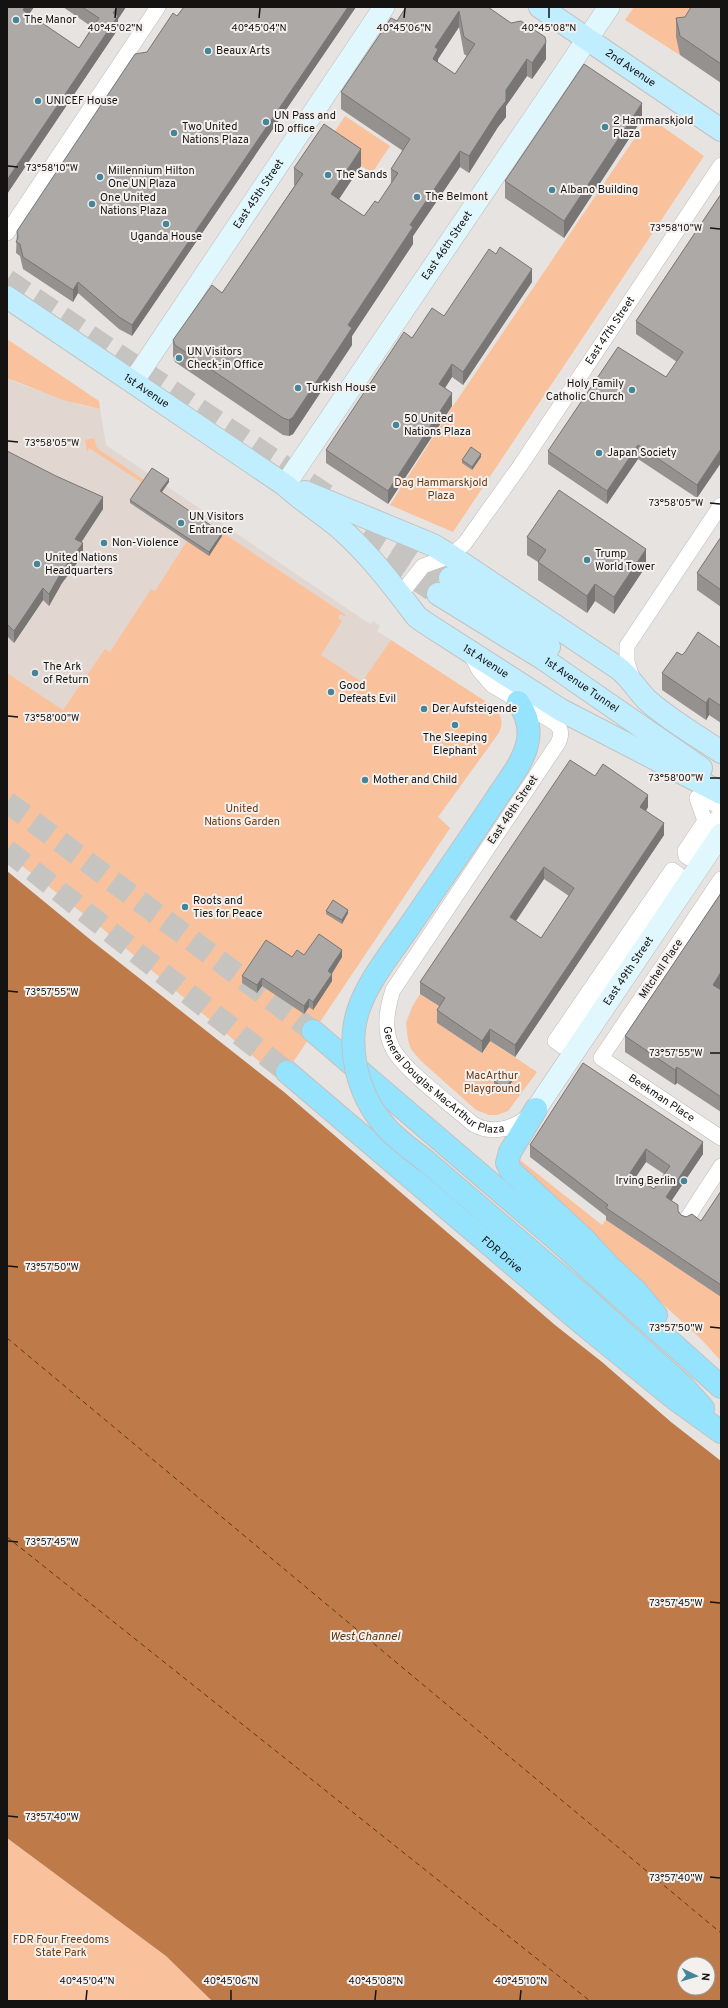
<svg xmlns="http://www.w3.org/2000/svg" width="728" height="2008" font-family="Overpass,sans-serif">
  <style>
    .built { fill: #e1d7d0 }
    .green { fill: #f9c29c }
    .water { fill: #be7a48; fill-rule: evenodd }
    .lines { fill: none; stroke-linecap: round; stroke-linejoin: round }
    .ferry { stroke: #643610; stroke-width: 1; stroke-dasharray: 5 4; stroke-linecap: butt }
    .primary-tunnel { stroke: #c6c4c1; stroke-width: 22; stroke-dasharray: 22 11; stroke-linecap: butt }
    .highway-tunnel { stroke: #c6c4c1; stroke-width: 22; stroke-dasharray: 22 11; stroke-linecap: butt }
    .street-casing { stroke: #bfbbb9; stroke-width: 16 }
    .secondary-casing { stroke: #bfbbb9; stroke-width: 22 }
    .primary-casing { stroke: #c2c2c1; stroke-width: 24 }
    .highway-casing { stroke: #c2c2c1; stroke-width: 24 }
    .street { stroke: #fff; stroke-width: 15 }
    .secondary { stroke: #e0f7fe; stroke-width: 21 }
    .primary { stroke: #c0eefe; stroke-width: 22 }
    .highway { stroke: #96e3fd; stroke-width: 22 }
    .highway-bridge-casing { stroke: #c2c2c1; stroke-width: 24; stroke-linecap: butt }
    .highway-bridge { stroke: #96e3fd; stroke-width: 22 }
    .wall { fill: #94918f; fill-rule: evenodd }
    .shaded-wall { fill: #787674 }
    .building { fill: #aca9a6; stroke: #787674; fill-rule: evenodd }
    .ticks { fill: none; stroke: #141312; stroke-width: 1.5 }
    .poi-dot { fill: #458599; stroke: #f3f0ed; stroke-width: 1.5 }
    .labels { text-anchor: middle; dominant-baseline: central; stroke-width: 4; stroke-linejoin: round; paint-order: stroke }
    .poi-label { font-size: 11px; fill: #141312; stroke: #f3f0ed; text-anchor: start }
    .street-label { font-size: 11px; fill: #141312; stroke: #f3f0ed }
    .park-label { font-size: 11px; fill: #683a14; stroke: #f3f0ed }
    .water-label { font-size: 12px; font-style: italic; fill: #643610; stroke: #f3f0ed }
    .ticks-label { font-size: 10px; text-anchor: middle; fill: #141312; stroke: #f3f0ed; stroke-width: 4; stroke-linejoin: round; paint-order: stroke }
  </style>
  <rect width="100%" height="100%" fill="#e6e3e0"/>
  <path class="built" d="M7,378L25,386L84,406L100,409L106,445L364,620L371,624L373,621L380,626L377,631L494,707L500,715L501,725L498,734L438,817L450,828L281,1080L103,929L7,854Z"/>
  <path class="green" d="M634,7H695L680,55L625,20Z
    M345,116L390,146L372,173L327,143Z
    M649,117L704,156L453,532L390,505L449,412Z
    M7,339L99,401L100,409L63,400L7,378Z
    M94,438L97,448L146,481L135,497L132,496L141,482L89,448L87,452L85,440Z
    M166,495L346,615L345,617L341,614L338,618L342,621L321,655L362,682L391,640L494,707C502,715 504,724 498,734L438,817L450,828L281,1080L103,929L7,854V673L63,710L105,649L110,652L151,589L155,591L187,541L209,556L164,497Z
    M420,994L445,1010L437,1023L482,1053L490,1041L537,1072L508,1111L497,1115H489L476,1110L421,1061L411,1049L408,1040L406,1023L412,1007Z
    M520,1160L602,1225L606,1220L721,1297V1361L702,1340L628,1272L520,1166Z
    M7,1838L166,1956L212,2001H7Z"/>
  <path class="water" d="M7,871L92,941L284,1092L555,1325L602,1362L671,1422L721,1461V2001H212L166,1956L7,1838ZM684,1964H708V1988H684Z"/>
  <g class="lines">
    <path class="ferry" d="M7,1338L721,1933
      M7,1537L590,2001"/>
    <path class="primary-tunnel" d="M7,280L331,498
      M370,524L450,578
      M359,541L438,594"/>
    <path class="highway-tunnel" d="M7,802L313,1031
      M7,850L287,1072"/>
    <g class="street-casing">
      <g id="street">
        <path d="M7,233L158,7"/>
        <path id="s1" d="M400,595L423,566L451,556L465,543L520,466L721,165"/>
        <path id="s2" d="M470,653L479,670L492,685L555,723C562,729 562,735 558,743L393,990C387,1008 383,1029 392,1047C402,1069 453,1106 473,1124C492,1135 513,1129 530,1115"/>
        <path d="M633,680L627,662V646L721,505"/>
        <path d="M721,808L719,805L697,798L705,821L685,851L686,856L689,858L721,812"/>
        <path d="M672,870L678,874L562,1046L555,1041Z"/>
        <path id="s3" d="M721,879L601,1058L721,1138"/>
        <path d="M686,1220L721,1166"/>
      </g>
    </g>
    <g class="secondary-casing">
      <g id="secondary">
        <path id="s4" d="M133,382L384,7"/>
        <path id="s5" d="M285,485L609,7"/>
        <path id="s6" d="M536,1109L721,834"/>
      </g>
    </g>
    <g class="primary-casing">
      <g id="primary">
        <path id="s7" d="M540,7L721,130"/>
        <path id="s8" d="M7,297L285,485C303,502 324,514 343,531C371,556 394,587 417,617L427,624L561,710L721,793"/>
        <path d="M305,492L433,545L451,556L618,668C630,677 637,690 647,700C669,720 696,735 721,752"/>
        <path d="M450,578L549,647"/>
        <path id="s9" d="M438,594L542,658L701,768"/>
      </g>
    </g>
    <g class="highway-casing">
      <g id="highway">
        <path d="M500,793C521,763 542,736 518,702"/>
        <path d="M313,1031L558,1241L721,1387"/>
        <path id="s10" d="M287,1072L584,1325L675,1399L721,1432"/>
        <path d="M536,1109L510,1152L507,1163L511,1171L583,1238L608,1265L636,1291L656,1315"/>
        <path d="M426,1161L581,1294L684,1387L703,1408"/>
      </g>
    </g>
    <use href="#street" class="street"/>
    <use href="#secondary" class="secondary"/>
    <use href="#primary" class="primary"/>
    <use href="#highway" class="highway"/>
    <g class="highway-bridge-casing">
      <path id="highway-bridge" d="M426,1161C412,1150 396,1139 385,1126C357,1094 344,1043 361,1003C373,974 394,949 411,924C441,880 471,837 500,793"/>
    </g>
    <use href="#highway-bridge" class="highway-bridge"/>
  </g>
  <path class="wall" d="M7,7H34L29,14L79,48L92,27L63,7H126L118,19V29L7,194Z
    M184,7H356L132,336L119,329L78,293L73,302L23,269L20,256L16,253L17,231L147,52L177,16Z
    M488,7L546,59L532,79L527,76L506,106V117L498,127L469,173L460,167L413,236V244L352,336V345L293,434L289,436L283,435L175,362L173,356V340L222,293L295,185H294V168L361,166L339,199L364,216L378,203L391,184V169L403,151L341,109V92L397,21ZM459,27L464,54L467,56L455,74L438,63V59Z
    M721,7V83L680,55L676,37V18L685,17Z
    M642,119L564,238L505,198V181Z
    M721,194L697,498L638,459L607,504L548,464V451L666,377L677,362L636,334V321Z
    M532,282L463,385L452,377L445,388L452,406L388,504L326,463V450L412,338L444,316Z
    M7,451L103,509L81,542L83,555L62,583L49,606L43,600L14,643L7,636Z
    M481,457L472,470L462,463V460Z
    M169,482L161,492L222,536L209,556L130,503V500Z
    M527,537L646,566L614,614L595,601L587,613L538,580V562L527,555Z
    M721,537V607L697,590V573Z
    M721,648V723L709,715L706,720L662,690V673L682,655Z
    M595,776L648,807L646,811L664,835L515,1057L490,1041L482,1053L437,1023V1010L439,1006L420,994V982ZM544,879L569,896L541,938L515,921Z
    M721,893V987L720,989L721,990V1112L677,1083L675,1085L625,1052V1036Z
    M326,911L348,913L342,924L326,914Z
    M304,955L342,957L332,974V981L313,1010L309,1007L304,1014L262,986L257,993L242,983V976L292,957Z
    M583,1063L703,1154L671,1201L681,1215L701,1221L721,1191V1297L606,1220V1216L530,1157V1145ZM646,1162L664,1174L654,1189L636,1177Z
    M513,1080L505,1092L494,1084V1081Z"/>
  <path class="shaded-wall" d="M25,7H34L23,23V10Z
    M117,7H126L118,19V29L7,194V180Z
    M348,7H356L132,336V325Z
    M459,11V27L438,59V65L433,59L435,47Z
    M546,42V59L532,79V63Z
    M527,59V76L506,106V117L498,127L469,173V156L506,90Z
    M642,103V119L564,238V221Z
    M361,149V166L331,211V194Z
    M460,151V167L413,236V244L352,336V345L293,434L289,436V420L348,325L410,225Z
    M532,269V282L463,385V372Z
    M78,282V293L73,302V290Z
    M452,364V377L439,397V384Z
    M452,393V406L388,504V491Z
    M638,445V459L607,504V491Z
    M721,449V463L697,498V485Z
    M481,454V457L472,470V467Z
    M169,479V482L160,495V491Z
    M103,497V509L75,552V539Z
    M222,533V536L209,556V552Z
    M83,543V555L62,583L49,606V594L62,571Z
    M646,549V566L614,614V597Z
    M595,584V601L587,613V596Z
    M43,588V600L14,643V631Z
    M709,698V715L706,720V703Z
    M648,795V807L640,819V807Z
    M664,823V835L515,1057V1045Z
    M544,867V879L510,930V917Z
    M348,910V913L342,924V920Z
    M342,950V957L328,979V971Z
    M721,972V987L713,1000V985Z
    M332,974V981L313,1010V1002Z
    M262,978V986L257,993V985Z
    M309,999V1007L304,1014V1006Z
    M490,1029V1041L482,1053V1041Z
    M677,1067V1083L675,1085V1070Z
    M513,1077V1080L505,1092V1089Z
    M703,1142V1154L666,1209V1197Z
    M646,1149V1162L630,1185V1173Z"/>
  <path class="building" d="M7,7H25L23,10L79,48L99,18L82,7H117L113,13L118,16L7,180Z
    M184,7H348L132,325L119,317L78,282L73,290L23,257L20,244L16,242L18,238L17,231L135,54L147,52L173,13L177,16Z
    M406,7H488L511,23L521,21L545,37L546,42L532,63L527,59L506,90V101L498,111L469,156L460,151L410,225L413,227L348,325L352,328L293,417L289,420L283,418L175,345L173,340L212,285L222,293L303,174L294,168L324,124L361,149L331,194L364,216L375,201L378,203L398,173L391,169L410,139L341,92L391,18L397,21ZM459,11L464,37L475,44L455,74L433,59L438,49L435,47Z
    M691,7H721V64L680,36L676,18L685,17Z
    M584,64L642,103L564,221L505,181Z
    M721,194V449L697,485L638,445L607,491L548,451L618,347L666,377L683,352L636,321Z
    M500,247L532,269L463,372L452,364L439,384L452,393L388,491L326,450L404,332L412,338L432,308L444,316L489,249L496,254Z
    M471,447L481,454L472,467L462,460Z
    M7,451L56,476L103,497L75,539L83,543L62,571L49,594L43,588L14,631L7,624Z
    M152,468L169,479L160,491L222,533L209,552L130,500Z
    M559,490L646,549L614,597L595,584L587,596L538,562L546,550L527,537Z
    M721,537V590L697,573Z
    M698,632L721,648V706L709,698L706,703L662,673L677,652L682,655L685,652Z
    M570,760L595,776L603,764L648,795L640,807L664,823L515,1045L490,1029L482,1041L437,1010L445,998L420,982ZM544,867L574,888L541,938L510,917Z
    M721,893V972L713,985L721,990V1097L677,1067L675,1070L625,1036Z
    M333,900L348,910L342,920L326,911Z
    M319,934L342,950L328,971L332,974L313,1002L309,999L304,1006L262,978L257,985L242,976L266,940L292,957L297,950L304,955Z
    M583,1063L703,1142L666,1197L678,1205V1211L681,1215L686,1217L692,1214L701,1221L721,1191V1285L606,1208L608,1205L530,1145ZM646,1149L670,1166L654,1189L630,1173Z
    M502,1070L513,1077L505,1089L494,1081Z"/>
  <path class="ticks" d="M115,18L116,8M259,18L260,8M404,18L405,8M549,18V8M8,166L18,167M710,228L720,229M8,441L18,442M710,503L720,504M8,716L18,717M710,778H720M8,991L18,992M710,1053H720M8,1266L18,1267M710,1327L720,1328M8,1541L18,1542M710,1602L720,1603M8,1816L18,1817M710,1877L720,1878M86,2000L87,1990M231,2000V1990M375,2000L376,1990M520,2000L521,1990"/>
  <g class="poi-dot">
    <circle cx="16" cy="20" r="4"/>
    <circle cx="208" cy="51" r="4"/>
    <circle cx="38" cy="101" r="4"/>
    <circle cx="266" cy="122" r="4"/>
    <circle cx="605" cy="127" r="4"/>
    <circle cx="174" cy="133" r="4"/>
    <circle cx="328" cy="175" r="4"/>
    <circle cx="100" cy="177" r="4"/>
    <circle cx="552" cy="190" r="4"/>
    <circle cx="417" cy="197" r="4"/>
    <circle cx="92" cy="204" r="4"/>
    <circle cx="166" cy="224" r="4"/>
    <circle cx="179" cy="358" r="4"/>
    <circle cx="298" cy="388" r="4"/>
    <circle cx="632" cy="390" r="4"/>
    <circle cx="396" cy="425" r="4"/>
    <circle cx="599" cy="453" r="4"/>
    <circle cx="181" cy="523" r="4"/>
    <circle cx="104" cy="543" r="4"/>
    <circle cx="587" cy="560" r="4"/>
    <circle cx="37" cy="564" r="4"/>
    <circle cx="35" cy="673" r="4"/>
    <circle cx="331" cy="692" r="4"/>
    <circle cx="424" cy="709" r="4"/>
    <circle cx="455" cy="725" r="4"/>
    <circle cx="365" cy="780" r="4"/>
    <circle cx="185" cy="907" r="4"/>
    <circle cx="684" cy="1181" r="4"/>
  </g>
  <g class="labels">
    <g class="poi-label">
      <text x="24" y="20">The Manor</text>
      <text x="216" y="51">Beaux Arts</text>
      <text x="46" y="101">UNICEF House</text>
      <text x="274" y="116">UN Pass and<tspan x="274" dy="13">ID office</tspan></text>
      <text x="613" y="121">2 Hammarskjold<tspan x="613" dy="13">Plaza</tspan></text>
      <text x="182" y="127">Two United<tspan x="182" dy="13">Nations Plaza</tspan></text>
      <text x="108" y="171">Millennium Hilton<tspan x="108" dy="13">One UN Plaza</tspan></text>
      <text x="336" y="175">The Sands</text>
      <text x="560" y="190">Albano Building</text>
      <text x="425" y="197">The Belmont</text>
      <text x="100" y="198">One United<tspan x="100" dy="13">Nations Plaza</tspan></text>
      <text x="166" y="237" text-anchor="middle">Uganda House</text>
      <text x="187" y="352">UN Visitors<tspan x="187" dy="13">Check-in Office</tspan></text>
      <text x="624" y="384" text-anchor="end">Holy Family<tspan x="624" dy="13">Catholic Church</tspan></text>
      <text x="306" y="388">Turkish House</text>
      <text x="404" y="419">50 United<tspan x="404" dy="13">Nations Plaza</tspan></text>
      <text x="607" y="453">Japan Society</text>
      <text x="189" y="517">UN Visitors<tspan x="189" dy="13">Entrance</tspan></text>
      <text x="112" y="543">Non-Violence</text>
      <text x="595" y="554">Trump<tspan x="595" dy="13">World Tower</tspan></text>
      <text x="45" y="558">United Nations<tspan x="45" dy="13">Headquarters</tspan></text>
      <text x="43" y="667">The Ark<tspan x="43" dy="13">of Return</tspan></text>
      <text x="339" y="686">Good<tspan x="339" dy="13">Defeats Evil</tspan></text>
      <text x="432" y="709">Der Aufsteigende</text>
      <text x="455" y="738" text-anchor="middle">The Sleeping<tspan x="455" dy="13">Elephant</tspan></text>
      <text x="373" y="780">Mother and Child</text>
      <text x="193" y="901">Roots and<tspan x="193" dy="13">Ties for Peace</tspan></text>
      <text x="676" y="1181" text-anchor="end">Irving Berlin</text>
    </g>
    <g class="street-label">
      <text stroke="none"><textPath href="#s7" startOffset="109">2nd Avenue</textPath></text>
      <text stroke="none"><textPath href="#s4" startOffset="226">East 45th Street</textPath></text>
      <text stroke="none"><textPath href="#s5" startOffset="289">East 46th Street</textPath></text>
      <text stroke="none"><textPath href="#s1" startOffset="343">East 47th Street</textPath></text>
      <text stroke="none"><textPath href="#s8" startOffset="168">1st Avenue</textPath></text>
      <text stroke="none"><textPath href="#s8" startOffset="605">1st Avenue</textPath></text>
      <text stroke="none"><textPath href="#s9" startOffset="170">1st Avenue Tunnel</textPath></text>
      <text transform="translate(513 810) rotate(-56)">East 48th Street</text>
      <text transform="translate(661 969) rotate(-56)">Mitchell Place</text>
      <text stroke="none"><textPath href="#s6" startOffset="166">East 49th Street</textPath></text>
      <text stroke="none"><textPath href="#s2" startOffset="552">General Douglas MacArthur Plaza</textPath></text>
      <text stroke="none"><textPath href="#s3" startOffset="288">Beekman Place</textPath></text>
      <text stroke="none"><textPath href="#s10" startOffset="282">FDR Drive</textPath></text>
    </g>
    <g class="park-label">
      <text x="441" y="483">Dag Hammarskjold<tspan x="441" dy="13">Plaza</tspan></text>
      <text x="242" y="809">United<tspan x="242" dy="13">Nations Garden</tspan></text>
      <text x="492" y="1076">MacArthur<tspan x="492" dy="13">Playground</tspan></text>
      <text x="61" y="1940">FDR Four Freedoms<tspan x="61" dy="13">State Park</tspan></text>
    </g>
    <g class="water-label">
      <text x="365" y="1637">West Channel</text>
    </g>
  </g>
  <g class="ticks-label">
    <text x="115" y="31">40°45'02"N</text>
    <text x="259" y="31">40°45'04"N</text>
    <text x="404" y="31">40°45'06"N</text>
    <text x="549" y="31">40°45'08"N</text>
    <text x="52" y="171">73°58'10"W</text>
    <text x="676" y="231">73°58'10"W</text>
    <text x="52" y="446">73°58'05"W</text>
    <text x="676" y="506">73°58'05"W</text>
    <text x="52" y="721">73°58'00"W</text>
    <text x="676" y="781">73°58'00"W</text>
    <text x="52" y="995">73°57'55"W</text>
    <text x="676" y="1056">73°57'55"W</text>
    <text x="52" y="1270">73°57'50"W</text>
    <text x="676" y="1331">73°57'50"W</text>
    <text x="52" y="1545">73°57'45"W</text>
    <text x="676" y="1606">73°57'45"W</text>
    <text x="52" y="1820">73°57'40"W</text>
    <text x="676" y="1881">73°57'40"W</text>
    <text x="87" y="1984">40°45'04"N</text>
    <text x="231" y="1984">40°45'06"N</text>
    <text x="376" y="1984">40°45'08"N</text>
    <text x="521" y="1984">40°45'10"N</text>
  </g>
  <rect width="728" height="2008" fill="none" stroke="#141312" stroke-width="16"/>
  <g transform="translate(696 1976) rotate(95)"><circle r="19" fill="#f3f0ed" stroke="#9a9895"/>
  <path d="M0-3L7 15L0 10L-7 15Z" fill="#458599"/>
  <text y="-6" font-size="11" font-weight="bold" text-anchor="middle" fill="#141312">N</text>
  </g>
</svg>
